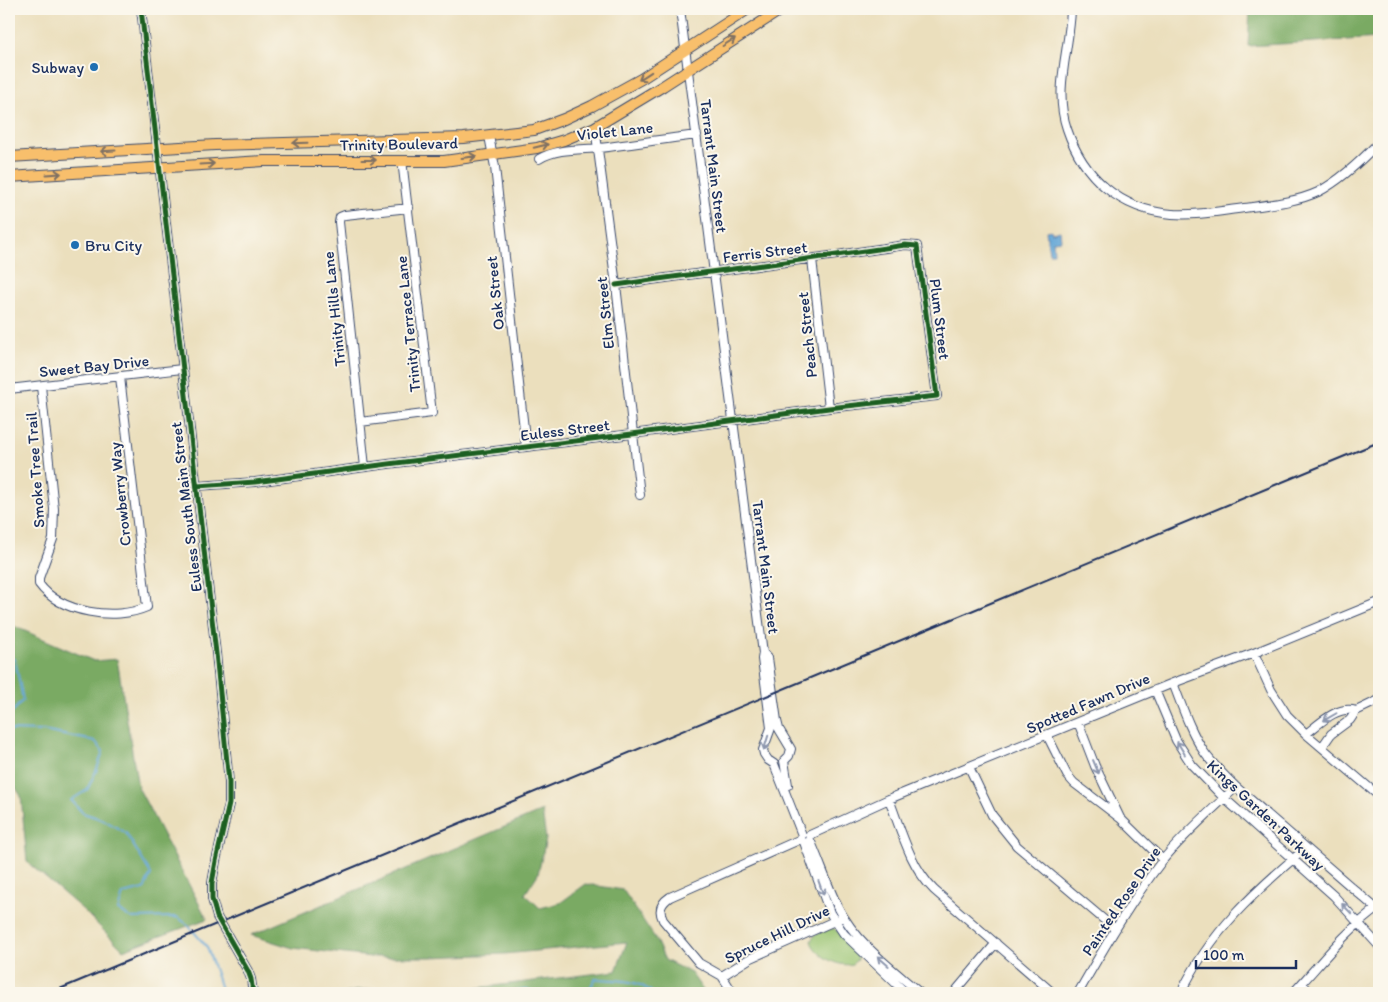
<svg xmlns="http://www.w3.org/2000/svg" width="1388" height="1002" font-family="Itim,sans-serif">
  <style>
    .green { fill: #99c471; stroke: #5a7a68 }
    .forest { fill: #7aaa63; stroke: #4a6c60 }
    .water { fill: #62a5d6; stroke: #3e6a9a }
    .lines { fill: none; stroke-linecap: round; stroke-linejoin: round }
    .stream { stroke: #62a5d6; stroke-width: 2 }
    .minor-casing { stroke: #3a496c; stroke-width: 10 }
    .major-casing { stroke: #3a496c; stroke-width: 12 }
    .minor { stroke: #fff; stroke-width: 8 }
    .major { stroke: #f8bf6c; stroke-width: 10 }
    .rail { stroke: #1b2f5e; stroke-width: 2 }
    .cycleway-casing { stroke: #fbf7ec; stroke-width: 8 }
    .cycleway { stroke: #1b5e20; stroke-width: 5 }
    .oneway { stroke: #7e7064 }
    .oneway2 { stroke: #8d97ae }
    .poi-dot { fill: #1f6fb2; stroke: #fbf7ec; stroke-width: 2 }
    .labels { text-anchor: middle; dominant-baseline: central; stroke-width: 4; stroke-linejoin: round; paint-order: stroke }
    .poi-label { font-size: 16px; fill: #1b2f5e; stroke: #fbf7ec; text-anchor: end }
    .street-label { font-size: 16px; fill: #1b2f5e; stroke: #fbf7ec }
  </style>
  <rect width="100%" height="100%" fill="#fbf7ec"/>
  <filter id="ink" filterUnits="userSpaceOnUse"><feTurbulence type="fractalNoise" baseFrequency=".02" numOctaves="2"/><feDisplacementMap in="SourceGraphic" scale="10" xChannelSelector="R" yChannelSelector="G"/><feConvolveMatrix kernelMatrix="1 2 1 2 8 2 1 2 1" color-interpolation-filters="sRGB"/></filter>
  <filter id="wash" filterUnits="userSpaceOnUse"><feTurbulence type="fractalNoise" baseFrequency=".0096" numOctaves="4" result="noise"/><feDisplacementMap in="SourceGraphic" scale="20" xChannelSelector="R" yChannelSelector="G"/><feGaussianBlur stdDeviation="1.12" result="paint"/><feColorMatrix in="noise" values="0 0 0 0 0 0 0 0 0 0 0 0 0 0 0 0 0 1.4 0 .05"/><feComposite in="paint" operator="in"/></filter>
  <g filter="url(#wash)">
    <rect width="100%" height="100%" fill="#ebdfbd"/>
    <path class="green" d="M831,928C840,929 857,950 857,960L852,964C838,968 815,955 811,941L815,935Z"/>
    <path class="forest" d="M1250,9H1379V38L1248,46Z
      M9,624L94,661L117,659L138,787L207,919L123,950L82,909L27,862L21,796L9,777Z
      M542,811L546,839L538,874L525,894L540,908L560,903L586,884L623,890L655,938L665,960L691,973L705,993H345L359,990L429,986L468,989L616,971L627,942L505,954L431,957H371L293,948L251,935Z"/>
    <path class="water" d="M1051,230L1052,233L1060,231L1061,240L1053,241L1054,253H1049L1046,231Z"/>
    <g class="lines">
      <path class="stream" d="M9,657L15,660L23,700L9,716
        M9,730L43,731L95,741L103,751L97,769L87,790L71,800L83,813L104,820L126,833L151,874L144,889L123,894L118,910L131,918L177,917L187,924L207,947L221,989L228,993
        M499,993L526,990L547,993
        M569,993L590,988L595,979C615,980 637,979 653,993"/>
    </g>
  </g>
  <g filter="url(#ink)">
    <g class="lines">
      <g class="minor-casing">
        <path id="minor" d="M141,9L216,653L229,782V804L216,861L212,883V899L217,917L248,971L251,979L253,993
          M680,9L763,653L762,659L771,728L763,750L764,754L768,760L774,764L802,835
          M1071,9C1070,49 1053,89 1067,129C1083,177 1120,210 1172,214C1196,216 1220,211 1244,208C1266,205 1297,202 1318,192C1341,180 1361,161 1379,142
          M595,127L616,285L640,495
          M489,136L495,167L526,447
          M539,159C557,148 579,150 600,148C632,144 664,139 697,135
          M812,259L829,408
          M41,386L54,509L53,539L39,578V584C60,613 115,621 147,607L120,377
          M9,389L182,369
          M360,422L432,413L402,160
          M365,467L339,222L340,217L345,215L409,208
          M197,486L255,482L388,464L632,434L829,408L937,396L917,246L905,245C809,260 712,271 616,285
          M763,653L768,658L777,721L779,729L791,749L789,756L784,761L788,785
          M1254,653L1271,690L1287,715L1306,734L1379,796
          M1173,683C1182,706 1190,731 1204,752C1213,765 1225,776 1236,787L1379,911
          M1155,690L1176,740L1192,765L1224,798L1334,896L1379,946
          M1306,734C1320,723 1338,705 1356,711
          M1047,735L1067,775L1074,783L1120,818L1095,766L1078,722
          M1322,747L1331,734L1350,720L1356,711L1379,700
          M969,767L992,815L1017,846L1115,929
          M889,799C901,830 910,866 934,890L1053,993
          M1120,818L1163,860
          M810,835L889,799L1173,683L1254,653L1379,602
          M810,840C820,862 827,885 838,907C856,943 891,968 920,993
          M804,842L830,913L844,934L906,993
          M722,976L749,959L839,919
          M1302,983L1310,993
          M733,993L722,976L699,963L663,920C658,910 661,903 670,897L801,839
          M954,993L996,943
          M1078,993C1104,948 1130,902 1162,861C1184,834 1211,811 1236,787
          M1181,993C1210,932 1255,891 1306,848
          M1293,993C1321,963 1345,931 1379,907"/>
      </g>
      <g class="major-casing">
        <path id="major" d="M9,157L215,145L464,138L534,130L564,119L592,106L641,79L748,9
          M9,177L264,161H444L537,148L564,140L595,127L663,86L782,9"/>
      </g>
      <use href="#minor" class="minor"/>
      <use href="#major" class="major"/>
      <path class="rail" d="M50,993L1379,442"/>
      <g class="cycleway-casing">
        <path id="cycleway" d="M141,9L216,653L229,782V804L216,861L212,883V899L217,917L248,971L251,979L253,993
          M197,486L255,482L388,464L632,434L829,408L937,396L917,246L905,245C809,260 712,271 616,285"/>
      </g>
      <use href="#cycleway" class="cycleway"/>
    </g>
    <defs><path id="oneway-shaft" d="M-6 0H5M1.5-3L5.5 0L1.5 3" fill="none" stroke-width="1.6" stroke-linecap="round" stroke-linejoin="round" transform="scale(1.25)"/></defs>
    <g class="oneway">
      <use href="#oneway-shaft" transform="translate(729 42) rotate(-32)"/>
      <use href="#oneway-shaft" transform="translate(645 76) rotate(147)"/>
      <use href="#oneway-shaft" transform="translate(300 143) rotate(178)"/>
      <use href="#oneway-shaft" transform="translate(541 146) rotate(-14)"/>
      <use href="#oneway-shaft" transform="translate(108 151) rotate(177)"/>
      <use href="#oneway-shaft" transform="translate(469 157) rotate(-7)"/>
      <use href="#oneway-shaft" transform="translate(369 160)"/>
      <use href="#oneway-shaft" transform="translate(207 164) rotate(-3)"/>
      <use href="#oneway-shaft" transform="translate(54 174) rotate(-4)"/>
    </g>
    <g class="oneway2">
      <use href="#oneway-shaft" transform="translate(1330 717) rotate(150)"/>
      <use href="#oneway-shaft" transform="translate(766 743) rotate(107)"/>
      <use href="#oneway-shaft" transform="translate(1181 748) rotate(-121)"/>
      <use href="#oneway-shaft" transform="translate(1096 767) rotate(67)"/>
      <use href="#oneway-shaft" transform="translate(821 888) rotate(70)"/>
      <use href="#oneway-shaft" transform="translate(1347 909) rotate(-134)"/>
      <use href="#oneway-shaft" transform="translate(883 961) rotate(-139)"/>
    </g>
  </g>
  <g class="poi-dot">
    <circle cx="94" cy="67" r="5"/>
    <circle cx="75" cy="245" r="5"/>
  </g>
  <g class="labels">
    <g class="poi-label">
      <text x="84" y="67">Subway</text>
      <text x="85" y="245" text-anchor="start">Bru City</text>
    </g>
    <g class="street-label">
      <text transform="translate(615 131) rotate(-6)">Violet Lane</text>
      <text transform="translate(399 144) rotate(-1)">Trinity Boulevard</text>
      <text transform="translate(714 166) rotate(83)">Tarrant Main Street</text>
      <text transform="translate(765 252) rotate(-7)">Ferris Street</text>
      <text transform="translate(495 293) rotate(-96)">Oak Street</text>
      <text transform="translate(334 309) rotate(-96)">Trinity Hills Lane</text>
      <text transform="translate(605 313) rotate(-96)">Elm Street</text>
      <text transform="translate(940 319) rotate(83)">Plum Street</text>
      <text transform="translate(408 324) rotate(-96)">Trinity Terrace Lane</text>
      <text transform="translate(807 335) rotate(-96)">Peach Street</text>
      <text transform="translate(94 366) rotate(-6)">Sweet Bay Drive</text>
      <text transform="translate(565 430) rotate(-7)">Euless Street</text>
      <text transform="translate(35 470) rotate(-94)">Smoke Tree Trail</text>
      <text transform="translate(120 494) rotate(-96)">Crowberry Way</text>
      <text transform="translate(186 507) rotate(-97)">Euless South Main Street</text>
      <text transform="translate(766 567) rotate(83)">Tarrant Main Street</text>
      <text transform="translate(1088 703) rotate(-23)">Spotted Fawn Drive</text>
      <text transform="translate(1266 815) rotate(43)">Kings Garden Parkway</text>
      <text transform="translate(1121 901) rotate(-56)">Painted Rose Drive</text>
      <text transform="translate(777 934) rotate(-26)">Spruce Hill Drive</text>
    </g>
  </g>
  <rect width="1388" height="1002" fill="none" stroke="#fbf7ec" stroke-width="30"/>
  <path d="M1196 960v8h100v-8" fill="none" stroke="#1b2f5e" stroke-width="2.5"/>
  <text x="1203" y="960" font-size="15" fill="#1b2f5e" stroke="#fbf7ec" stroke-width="4" paint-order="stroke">100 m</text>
</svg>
